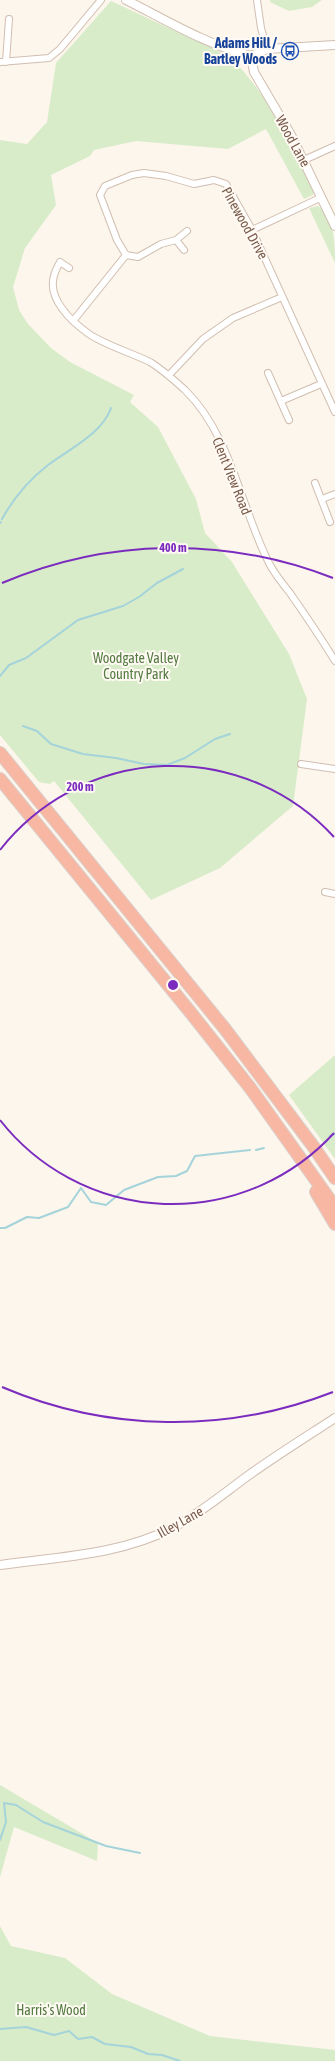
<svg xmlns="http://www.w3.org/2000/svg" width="335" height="2061" font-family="'Asap Condensed',sans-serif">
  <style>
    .green { fill: #d8ecc9 }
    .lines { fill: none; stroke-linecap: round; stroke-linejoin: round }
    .stream { stroke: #a5d3da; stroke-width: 2 }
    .minor-casing { stroke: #d1beb0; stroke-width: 8 }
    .tertiary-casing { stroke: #d1beb0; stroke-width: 10 }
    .motorway-casing { stroke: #dad1cd; stroke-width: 14 }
    .minor { stroke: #fff; stroke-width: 6 }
    .tertiary { stroke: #fff; stroke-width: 8 }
    .motorway { stroke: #f7b7a3; stroke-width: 12 }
    .ring { fill: none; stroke: #7b2cbf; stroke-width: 2 }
    .labels { text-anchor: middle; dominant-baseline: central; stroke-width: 4; stroke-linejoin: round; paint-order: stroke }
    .transit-label { font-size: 14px; font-weight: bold; fill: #164399; stroke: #fffaf3; text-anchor: end }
    .street-label { font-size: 14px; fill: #7a5c4d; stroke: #fffaf3 }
    .park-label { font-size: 14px; fill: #537a41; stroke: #fffaf3 }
    .centre { fill: #7b2cbf; stroke: #fffaf3; stroke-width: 2 }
    .ring-label { font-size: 12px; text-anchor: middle; font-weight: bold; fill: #7b2cbf; stroke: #fffaf3; stroke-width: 4; stroke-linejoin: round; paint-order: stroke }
  </style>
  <rect width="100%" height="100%" fill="#fdf6ec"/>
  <path class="green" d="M270,0H322L312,7L289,11L270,2Z
    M111,1L229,56C266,91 292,145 314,190L313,195L304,199L266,129L228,149L136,141L94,150L90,156L51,175L56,205L25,248L13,287L19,310L28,324L51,348L70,362L134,395L130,402L158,427L196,499L205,533L232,562L289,654L307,699L293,806L220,868L151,900L54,781L50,784L39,782L0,735V140L27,144L47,122L56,63Z
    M318,206C335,217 335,244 335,263L309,208Z
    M335,1055V1159L289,1095Z
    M0,1785L98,1843L97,1861L14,1827L0,1877Z
    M0,1926L11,1946L65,1958L112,1994L210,2036L335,2050V2061H0Z"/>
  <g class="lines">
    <path class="stream" d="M2,519C13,499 30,479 48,465C69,449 102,434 111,408
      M0,523L1,522
      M0,676L9,665L26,658L78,620L123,606L139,597L157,583L183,569
      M23,726L37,731L51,744L83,754L116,758L144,764L167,765L185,758L215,739L230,734
      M330,1136L335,1134
      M256,1150L264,1148
      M0,1228H5L27,1217L39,1218L68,1207L81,1188L91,1202L106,1205L124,1190L158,1177L176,1176L187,1171L195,1156L250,1150
      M0,1840L6,1822L4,1803L16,1805L43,1822L106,1846L140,1853
      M0,2029L26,2027L54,2035L69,2031L78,2039L92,2037L105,2044L131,2047L148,2054L162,2055L180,2061"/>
    <g class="minor-casing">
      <path id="minor" d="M257,0L261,28L267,49
        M0,62L49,58L60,49L101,0
        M6,62L9,19
        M304,160L335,146
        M252,230L322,197
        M176,240L184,250
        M126,255L138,257L161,244L176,240L187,231
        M69,268L60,262C58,266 55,271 54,276C47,299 72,322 89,334C105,345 132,353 150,362C163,370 174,380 185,390C231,435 240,505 268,561C273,572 282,583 290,593C306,616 321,638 335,661
        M73,321L126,255L117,240L100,195L105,186L132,175L144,173L166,176L194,184L214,180L226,184L252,230L335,412
        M268,373L289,420
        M169,375L203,339L233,318L282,297
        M281,401L321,384
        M315,483L330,522
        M322,499L335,494
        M301,764L335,769
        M325,892L335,894"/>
    </g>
    <g class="tertiary-casing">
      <path id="tertiary" d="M126,0C166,20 207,45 251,56
        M251,56L254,72L291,135L335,226
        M251,56L267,49L335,45
        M0,1565C58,1557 121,1555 174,1527C201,1513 224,1493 249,1475C277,1455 306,1437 335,1418"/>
    </g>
    <g class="motorway-casing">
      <path id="motorway" d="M0,753L225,1029L313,1146L335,1178
        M0,779L191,1013L251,1089L335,1207
        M316,1192L335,1224"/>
    </g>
    <use href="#minor" class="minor"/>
    <use href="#tertiary" class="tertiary"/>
    <use href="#motorway" class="motorway"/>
  </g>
  <g class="ring">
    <path d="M334 1133A219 219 0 0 1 0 1120M0 850A219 219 0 0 1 334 837"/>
    <path d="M333 1392A437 437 0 0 1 2 1387M2 583A437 437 0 0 1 333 578"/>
  </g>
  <defs>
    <g id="bus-ring" transform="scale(0.9)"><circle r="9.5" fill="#fffaf3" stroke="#1a4fb4" stroke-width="1.5"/><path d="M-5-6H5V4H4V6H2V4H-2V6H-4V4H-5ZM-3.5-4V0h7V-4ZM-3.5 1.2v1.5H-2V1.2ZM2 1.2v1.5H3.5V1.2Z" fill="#1a4fb4"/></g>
  </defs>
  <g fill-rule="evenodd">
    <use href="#bus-ring" x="290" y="51"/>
  </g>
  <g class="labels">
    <g class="transit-label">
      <text x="277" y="43">Adams Hill /<tspan x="277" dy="16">Bartley Woods</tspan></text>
    </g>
    <g class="street-label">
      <text transform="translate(293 141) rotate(61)">Wood Lane</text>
      <text transform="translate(245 223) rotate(61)">Pinewood Drive</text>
      <text transform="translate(232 476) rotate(68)">Clent View Road</text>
      <text transform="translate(180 1522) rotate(-29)">Illey Lane</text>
    </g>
    <g class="park-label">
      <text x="136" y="658">Woodgate Valley<tspan x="136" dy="16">Country Park</tspan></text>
      <text x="51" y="2010">Harris's Wood</text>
    </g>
  </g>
  <circle cx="173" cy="985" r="6" class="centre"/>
  <g class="ring-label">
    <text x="173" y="552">400 m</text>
    <text x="80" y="791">200 m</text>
  </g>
</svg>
